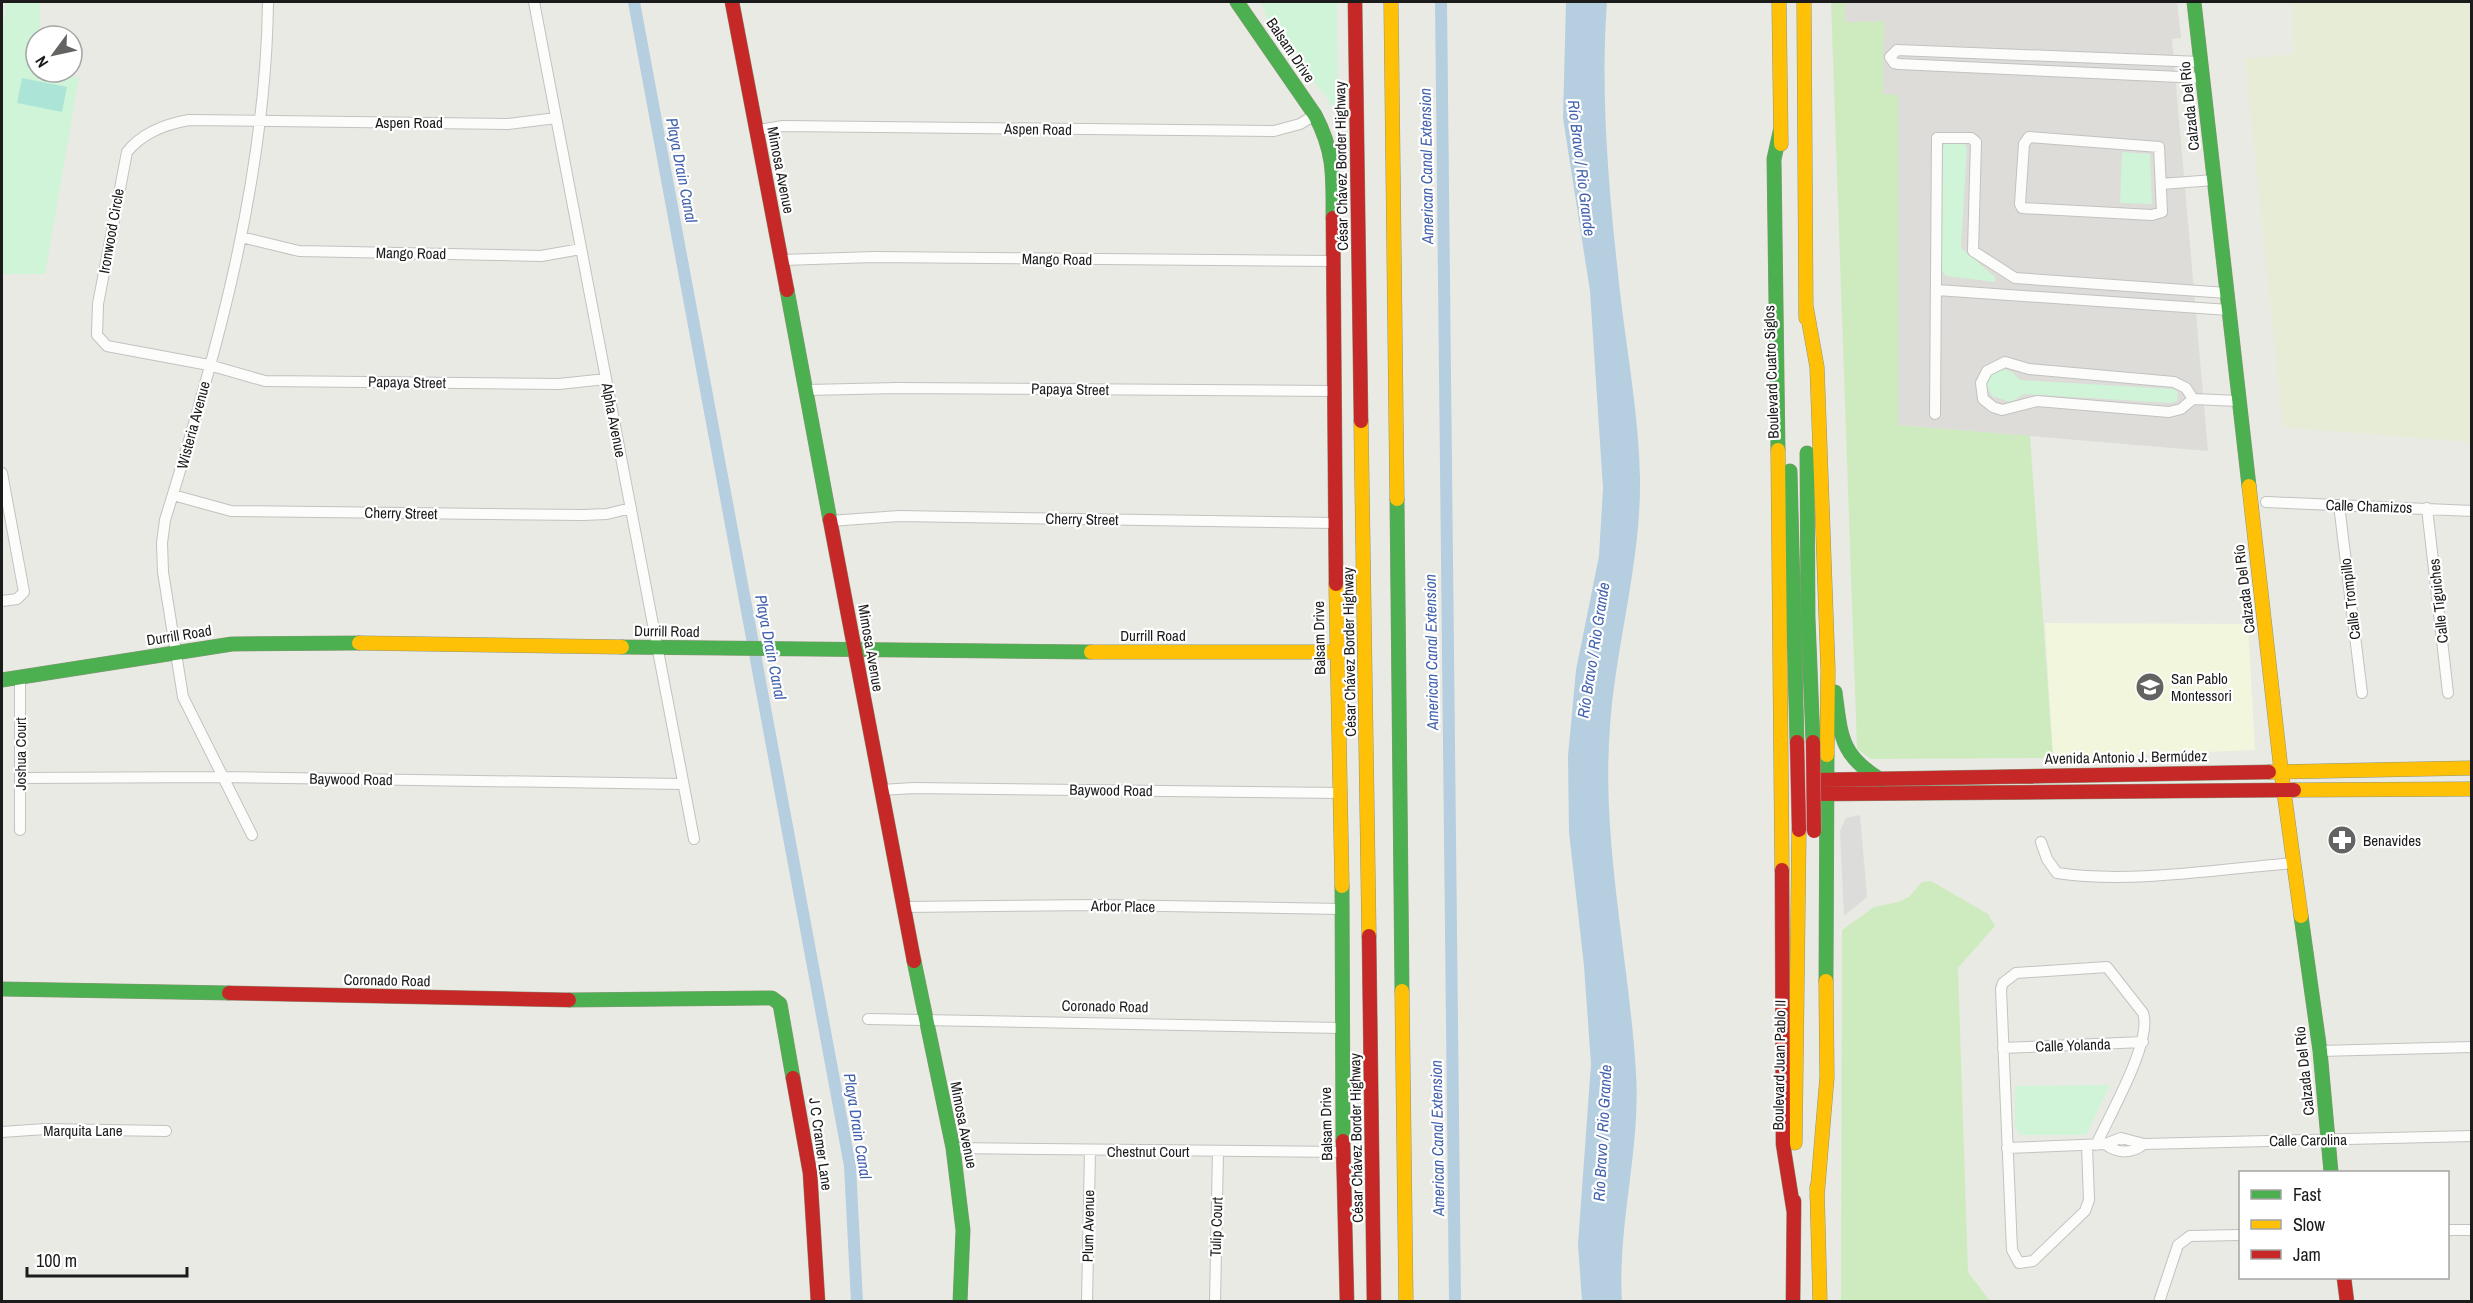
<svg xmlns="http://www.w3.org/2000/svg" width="2473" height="1303" font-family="'Archivo Narrow',sans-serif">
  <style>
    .residential { fill: #dddcd9 }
    .education { fill: #f1f6dd }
    .farmland { fill: #e6ecd6 }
    .grass { fill: #ceebc0 }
    .park { fill: #cff4d7 }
    .pitch { fill: #ace5d8 }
    .parking { fill: #dcdcda }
    .water { fill: #b5cee0 }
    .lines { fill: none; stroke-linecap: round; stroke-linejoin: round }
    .canal { stroke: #b5cee0; stroke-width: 12 }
    .street-casing { stroke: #c2c2c0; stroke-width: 12 }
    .fast-casing { stroke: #8e957c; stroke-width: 15 }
    .slow-casing { stroke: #8e957c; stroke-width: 15 }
    .jam-casing { stroke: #8e957c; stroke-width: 15 }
    .street { stroke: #fcfcfb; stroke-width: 10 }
    .fast { stroke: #4caf50; stroke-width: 14 }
    .slow { stroke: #ffc107; stroke-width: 14 }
    .jam { stroke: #c62828; stroke-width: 14 }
    .jam-bridge-casing { stroke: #c09b9d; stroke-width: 15; stroke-linecap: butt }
    .jam-bridge { stroke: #c62828; stroke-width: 14 }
    .labels { text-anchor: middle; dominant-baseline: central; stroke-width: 4.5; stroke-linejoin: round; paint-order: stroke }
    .street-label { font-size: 15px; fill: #1b1b1b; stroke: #fff }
    .poi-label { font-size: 15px; fill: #1b1b1b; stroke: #fff; text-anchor: start }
    .water-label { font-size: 16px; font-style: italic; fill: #4463ae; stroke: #fff }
  </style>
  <rect width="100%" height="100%" fill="#eaeae4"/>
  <path class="residential" d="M1845,2H2177L2181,38L2172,39L2208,451L1898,425V96L1883,94L1845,22Z"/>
  <path class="education" d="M2045,623L2248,624L2255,750L2053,758Z"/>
  <path class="farmland" d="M2292,2H2471V442L2283,427L2245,59L2294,54Z"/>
  <path class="grass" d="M1831,2H1845V22L1884,21L1883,94L1898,95V425L2030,436L2053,758L1871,759L1857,749Z
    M1931,881L1988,914L1995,926L1958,968L1968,1272L1990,1301H1841L1842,930L1874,907L1898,902L1909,897L1922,882Z"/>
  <path class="park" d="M7,2H40V36H36V72H41V75L79,77L45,274H2V31Z
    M1261,2H1337L1338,119L1325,94L1299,68L1268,21Z
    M1964,143L1967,148L1961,248L1995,277V282L1946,276L1941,270L1942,148L1945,144Z
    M2122,152L2150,154L2152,204L2120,203Z
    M1999,367L2012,372L2020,380L2173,389L2178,392L2177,401L2172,403L2024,394L2011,402L1992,396L1987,387L1989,377Z
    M2110,1085L2086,1135H2020L2015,1128V1086Z"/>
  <path class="pitch" d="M22,78L67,87L62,112L17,103Z"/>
  <path class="parking" d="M1860,815L1867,897L1844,916L1840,831L1846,818Z"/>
  <path class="water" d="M1566,2H1607C1600,93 1609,192 1619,283C1626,349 1639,413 1640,479C1641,562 1616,644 1610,726C1601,843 1629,957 1636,1073C1641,1149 1617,1225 1622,1302L1582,1301L1578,1244L1591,1064L1584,966L1569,832L1568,756L1576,670L1599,556L1603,488L1590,291L1563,118Z"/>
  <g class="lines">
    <path class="canal" d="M634,2L850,1166L857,1302
      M1441,2L1455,1302"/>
    <g class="street-casing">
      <path id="street" d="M534,2L694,839
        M2201,62L1897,50L1890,57L1894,63L1899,64L2202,78
        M556,118L508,124L189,120C166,124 142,133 127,152L98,304L97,335L107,346L209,365L265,381L559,384L606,379
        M757,130L783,126L1274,131L1300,124L1315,115
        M2029,137L2159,147L2162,212L2152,215L2022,208L2020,204L2024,144Z
        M2161,184L2214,180
        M241,237L299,251L541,256L581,249
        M782,260L874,257L1333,261
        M1937,290L2229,310
        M2005,362L2029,369L2174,382L2186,388L2193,399L2181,409L2169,412L2037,401L2002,410L1993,407L1983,399L1981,383L1987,371Z
        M807,390L897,388L1332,391
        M2193,399L2239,401
        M1935,414L1937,138H1971L1976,142L1973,251L2015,278L2227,293
        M2,473L24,592L17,599L2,601
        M173,495L231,511L583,515L607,514L631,508
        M2266,502L2472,511
        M2339,505L2362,693
        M2427,508L2448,693
        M830,521L899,516L1334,523
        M20,778L221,777L683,784
        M881,790L914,788L1341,793
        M20,830V678
        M252,835L183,697L163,572L162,543L165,520C217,352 266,178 268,2
        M2041,842L2047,859L2057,873C2131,884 2218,869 2293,863
        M904,907L1099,905L1342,909
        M868,1019L1341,1028
        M2003,1048L2143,1042
        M2320,1051L2472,1047
        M2,1132L45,1129L166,1131
        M2105,1144C2117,1154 2132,1154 2144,1144
        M2087,1145L2089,1200L2085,1211L2033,1261L2019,1263L2012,1250L2001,989L2003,983L2016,973L2107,967L2143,1013C2153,1041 2109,1116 2096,1145
        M953,1148L1343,1152
        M2007,1148L2105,1144L2121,1138L2144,1144L2472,1136
        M2448,1230H2472
        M1087,1302L1090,1150
        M1215,1302L1218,1152
        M2159,1302L2178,1245L2190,1236L2240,1235"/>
    </g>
    <g class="fast-casing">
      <path id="fast" d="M1237,2L1315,115C1335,153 1333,177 1333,218
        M2194,2L2249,486
        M787,290L830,520
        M1778,450L1774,159L1780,132
        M1807,453L1808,618L1813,742
        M1790,471L1797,742
        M1397,499L1402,991
        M622,647L1091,652
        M2,680L232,644L359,643
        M1835,692C1841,736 1840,755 1881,780
        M1342,886L1343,1141
        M2301,916L2320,1051L2331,1172
        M914,961L953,1148L963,1230L960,1302
        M1826,981L1827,755
        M2,989L229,993
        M569,1000L772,998L780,1004L793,1078"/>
    </g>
    <g class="slow-casing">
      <path id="slow" d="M1391,2L1397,499
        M1779,2L1781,144
        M1804,2L1806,318
        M1806,306L1817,367L1828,670L1827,755
        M1361,421L1369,936
        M1778,450L1782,870
        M2249,486L2281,770L2301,916
        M1336,584L1342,886
        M359,643L622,647
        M1091,652H1336
        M2269,772L2472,768
        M2294,790L2472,789
        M1402,991L1406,1302
        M1795,1143L1799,830
        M1817,1187L1820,1302
        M1817,1197L1827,1077L1826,981"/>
    </g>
    <g class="jam-casing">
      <path id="jam" d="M732,2L787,290
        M1355,2L1361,421
        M1333,218L1336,584
        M830,520L914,961
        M1815,780L2269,772
        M1815,794L2294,790
        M1782,870L1783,1144L1794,1213
        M1369,936L1374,1302
        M229,993L569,1000
        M793,1078L810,1173L818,1302
        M1343,1141L1347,1302
        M2344,1278L2347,1302
        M1793,1302L1794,1201"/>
    </g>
    <use href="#street" class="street"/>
    <use href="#fast" class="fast"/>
    <use href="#slow" class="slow"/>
    <use href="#jam" class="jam"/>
    <g class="jam-bridge-casing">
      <path id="jam-bridge" d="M1797,742L1799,830
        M1813,742L1814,831"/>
    </g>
    <use href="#jam-bridge" class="jam-bridge"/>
  </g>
  <defs>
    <g id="school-disc" transform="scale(1.5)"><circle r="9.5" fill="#636361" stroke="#fff"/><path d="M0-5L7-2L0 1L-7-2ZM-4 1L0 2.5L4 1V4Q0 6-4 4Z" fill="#fff"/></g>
    <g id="pharmacy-disc" transform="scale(1.5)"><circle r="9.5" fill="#636361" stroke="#fff"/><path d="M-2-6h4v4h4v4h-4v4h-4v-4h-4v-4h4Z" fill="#fff"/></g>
  </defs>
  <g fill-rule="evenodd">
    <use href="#school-disc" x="2150" y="687"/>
    <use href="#pharmacy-disc" x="2342" y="840"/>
  </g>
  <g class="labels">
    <g class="street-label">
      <text transform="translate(1291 50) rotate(56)">Balsam Drive</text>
      <text transform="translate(2189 106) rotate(-96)">Calzada Del Río</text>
      <text x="409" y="122">Aspen Road</text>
      <text transform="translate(1038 129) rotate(1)">Aspen Road</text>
      <text transform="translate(1341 166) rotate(-91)">César Chávez Border Highway</text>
      <text transform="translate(781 170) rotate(79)">Mimosa Avenue</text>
      <text transform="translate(111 231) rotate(-80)">Ironwood Circle</text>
      <text transform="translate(411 253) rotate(1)">Mango Road</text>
      <text transform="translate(1057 259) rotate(1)">Mango Road</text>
      <text transform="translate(1771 372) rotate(-92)">Boulevard Cuatro Siglos</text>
      <text transform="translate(407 382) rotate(1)">Papaya Street</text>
      <text transform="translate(1070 389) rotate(1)">Papaya Street</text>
      <text transform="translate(614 420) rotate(79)">Alpha Avenue</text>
      <text transform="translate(193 425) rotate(-75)">Wisteria Avenue</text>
      <text transform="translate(2369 506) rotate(2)">Calle Chamizos</text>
      <text transform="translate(401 513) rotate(1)">Cherry Street</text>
      <text transform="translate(1082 519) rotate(1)">Cherry Street</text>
      <text transform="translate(2244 589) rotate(-97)">Calzada Del Río</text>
      <text transform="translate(2350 599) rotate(-97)">Calle Trompillo</text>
      <text transform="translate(2438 601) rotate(-96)">Calle Tiguiches</text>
      <text transform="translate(667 631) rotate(1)">Durrill Road</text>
      <text transform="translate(179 635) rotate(-9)">Durrill Road</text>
      <text x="1153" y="635">Durrill Road</text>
      <text transform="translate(1319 638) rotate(-91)">Balsam Drive</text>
      <text transform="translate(871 648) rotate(80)">Mimosa Avenue</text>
      <text transform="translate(1349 652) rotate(-91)">César Chávez Border Highway</text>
      <text transform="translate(20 754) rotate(-90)">Joshua Court</text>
      <text transform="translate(2126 757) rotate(-1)">Avenida Antonio J. Bermúdez</text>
      <text transform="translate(351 779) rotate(1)">Baywood Road</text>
      <text transform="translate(1111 790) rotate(1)">Baywood Road</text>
      <text transform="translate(1123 906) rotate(1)">Arbor Place</text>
      <text transform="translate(387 980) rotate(1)">Coronado Road</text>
      <text transform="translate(1105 1006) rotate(1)">Coronado Road</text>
      <text transform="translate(2073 1045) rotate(-2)">Calle Yolanda</text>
      <text transform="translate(1779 1065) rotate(-89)">Boulevard Juan Pablo II</text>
      <text transform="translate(2304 1071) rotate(-96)">Calzada Del Río</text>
      <text transform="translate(1326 1124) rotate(-91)">Balsam Drive</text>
      <text transform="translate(964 1125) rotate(79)">Mimosa Avenue</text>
      <text x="83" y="1130">Marquita Lane</text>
      <text transform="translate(1356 1138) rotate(-91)">César Chávez Border Highway</text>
      <text transform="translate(2308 1140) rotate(-1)">Calle Carolina</text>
      <text transform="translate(821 1144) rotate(82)">J C Cramer Lane</text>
      <text x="1148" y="1151">Chestnut Court</text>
      <text transform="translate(1088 1226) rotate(-89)">Plum Avenue</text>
      <text transform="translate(1216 1227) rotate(-88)">Tulip Court</text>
    </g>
    <g class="poi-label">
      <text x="2171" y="678">San Pablo<tspan x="2171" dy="17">Montessori</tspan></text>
      <text x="2363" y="840">Benavides</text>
    </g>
    <g class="water-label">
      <text transform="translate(1426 166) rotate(-91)">American Canal Extension</text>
      <text transform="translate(1582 168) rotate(83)">Río Bravo / Rio Grande</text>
      <text transform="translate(682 170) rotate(79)">Playa Drain Canal</text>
      <text transform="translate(771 647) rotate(79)">Playa Drain Canal</text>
      <text transform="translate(1593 650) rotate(-81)">Río Bravo / Rio Grande</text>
      <text transform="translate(1431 652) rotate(-91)">American Canal Extension</text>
      <text transform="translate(858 1126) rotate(81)">Playa Drain Canal</text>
      <text transform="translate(1602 1133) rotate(-87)">Río Bravo / Rio Grande</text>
      <text transform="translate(1437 1138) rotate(-91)">American Canal Extension</text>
    </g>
  </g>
  <rect width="2473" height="1303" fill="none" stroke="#1b1b1b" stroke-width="6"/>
  <rect x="2239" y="1171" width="210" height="108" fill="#ffffff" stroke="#a4a4a4" stroke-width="1.5"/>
  <rect x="2251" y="1190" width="30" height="9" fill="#4caf50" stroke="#a4a4a4" stroke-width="1.5"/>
  <text x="2293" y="1201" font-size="18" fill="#1b1b1b">Fast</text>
  <rect x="2251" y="1220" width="30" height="9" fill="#ffc107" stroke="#a4a4a4" stroke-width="1.5"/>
  <text x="2293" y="1231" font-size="18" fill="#1b1b1b">Slow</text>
  <rect x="2251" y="1250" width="30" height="9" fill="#c62828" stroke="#a4a4a4" stroke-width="1.5"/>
  <text x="2293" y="1261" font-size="18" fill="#1b1b1b">Jam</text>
  <g transform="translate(54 54) rotate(237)"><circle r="28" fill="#ffffff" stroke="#a4a4a4" stroke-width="1.5"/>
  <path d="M0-4.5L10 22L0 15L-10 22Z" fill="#636361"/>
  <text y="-9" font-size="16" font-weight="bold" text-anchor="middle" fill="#1b1b1b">N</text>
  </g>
  <path d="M27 1267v9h160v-9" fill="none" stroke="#1b1b1b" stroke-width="3"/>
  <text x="36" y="1267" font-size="18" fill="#1b1b1b" stroke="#ffffff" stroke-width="4.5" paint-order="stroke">100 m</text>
</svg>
